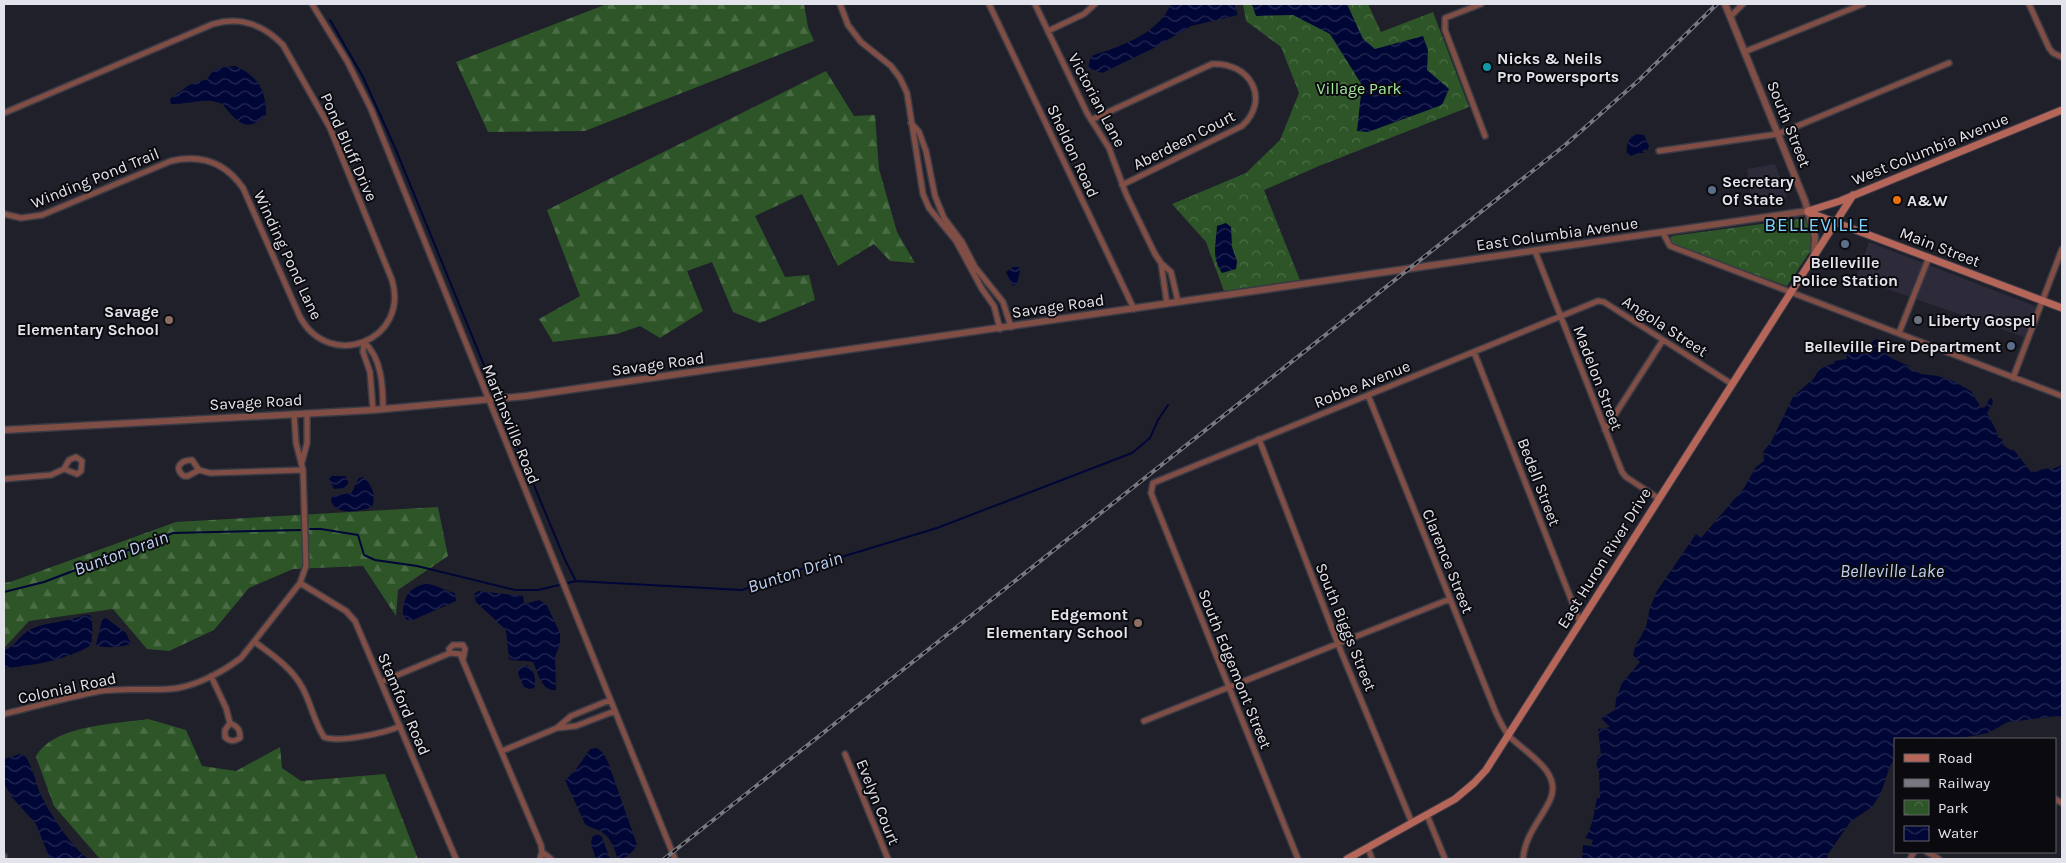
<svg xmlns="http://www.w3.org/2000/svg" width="2066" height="863" font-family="Karla,sans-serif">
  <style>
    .commercial { fill: #2d2a3a }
    .forest { fill: url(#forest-firs) }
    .park { fill: url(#park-crowns) }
    .water { fill: url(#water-waves) }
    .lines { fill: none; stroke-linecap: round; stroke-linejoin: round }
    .stream { stroke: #000636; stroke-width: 2 }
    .minor-casing { stroke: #3b3b46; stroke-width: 8 }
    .tertiary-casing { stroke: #3b3b46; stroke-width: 9 }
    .secondary-casing { stroke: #3b3b46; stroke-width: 9 }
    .minor { stroke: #814e45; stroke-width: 5 }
    .tertiary { stroke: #814e45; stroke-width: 6 }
    .secondary { stroke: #b66659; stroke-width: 7 }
    .rail-casing { stroke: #787882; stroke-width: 4 }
    .rail { stroke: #0a0a0f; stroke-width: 2; stroke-dasharray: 5.5; stroke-linecap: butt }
    .culture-dot { fill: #0f9aa8; stroke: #0a0a0f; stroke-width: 2 }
    .service-dot { fill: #5c6f8a; stroke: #0a0a0f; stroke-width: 2 }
    .food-dot { fill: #e8710a; stroke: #0a0a0f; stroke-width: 2 }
    .education-dot { fill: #8d6e63; stroke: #0a0a0f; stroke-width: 2 }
    .worship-dot { fill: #6b7280; stroke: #0a0a0f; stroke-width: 2 }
    .labels { text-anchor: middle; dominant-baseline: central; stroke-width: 4; stroke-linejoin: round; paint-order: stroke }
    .poi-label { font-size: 16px; font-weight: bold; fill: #e3e3eb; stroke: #0a0a0f; text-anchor: start }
    .park-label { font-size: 16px; fill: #a4e89a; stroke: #0a0a0f }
    .street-label { font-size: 16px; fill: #e3e3eb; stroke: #0a0a0f }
    .water-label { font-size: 18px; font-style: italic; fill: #bdd0f1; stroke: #0a0a0f }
    .quarter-label { font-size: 19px; letter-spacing: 1px; fill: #80d5fd; stroke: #0a0a0f }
  </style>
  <defs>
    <pattern id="forest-firs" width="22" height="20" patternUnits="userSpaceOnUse" patternTransform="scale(1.25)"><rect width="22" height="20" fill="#2d5527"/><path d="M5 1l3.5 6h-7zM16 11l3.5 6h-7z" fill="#4b6d46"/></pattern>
    <pattern id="park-crowns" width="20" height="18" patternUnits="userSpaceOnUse" patternTransform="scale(1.25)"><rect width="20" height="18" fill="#2d5527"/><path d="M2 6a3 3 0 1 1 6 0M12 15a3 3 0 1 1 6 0" fill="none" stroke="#4b6d46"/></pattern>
    <pattern id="water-waves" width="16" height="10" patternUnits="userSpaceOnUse" patternTransform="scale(1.25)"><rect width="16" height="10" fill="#000636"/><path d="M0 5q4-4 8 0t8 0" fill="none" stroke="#252a53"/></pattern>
  </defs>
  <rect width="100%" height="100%" fill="#20202b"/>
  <path class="commercial" d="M1775,164L1787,195L1784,201L1752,205L1747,169Z
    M1869,242L2037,307L2024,337L1856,278Z"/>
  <path class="forest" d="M607,4H804L808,27L814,41L585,131L488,132L456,62Z
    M826,71L854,116L875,115L879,169L897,232L915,263L890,261L874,244L838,266L802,194L755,216L785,277L809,275L815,300L760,323L733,312L712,262L687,271L703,311L660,338L640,326L617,334L553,342L539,319L580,296L547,210Z
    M438,507L448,556L398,590L396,616L363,566L293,569L249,588L214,630L169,651L147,649L113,609L29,621L4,648V583L10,582L176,522Z
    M148,719L186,730L202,766L236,771L280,747L282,768L301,781L385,774L418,859H100L54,806L36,757C52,725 116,724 148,719Z"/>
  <path class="park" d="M1243,4H1368L1381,32L1433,12L1469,107L1319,166L1264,190L1300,280L1224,291L1206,242L1172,204L1246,173L1280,140L1299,93L1281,47L1246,21Z
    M1805,218L1812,238L1811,250L1787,286L1671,244L1669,240L1672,236Z"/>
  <path class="water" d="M1171,4H1234L1238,15L1191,26L1154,48L1102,73L1088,68L1091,56C1121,46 1157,35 1171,4Z
    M1255,4H1347L1363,39L1375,49L1423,36L1428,50L1427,70L1449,89L1442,105L1368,132L1357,131L1362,85L1330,34L1293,15L1256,16L1252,5Z
    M235,66C258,76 266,90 266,115C250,130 242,127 228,111C226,108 223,104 220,103C203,97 187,105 171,104L170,99L189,85L207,79L213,71L222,67Z
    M1637,134L1644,135L1649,146L1647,151L1646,149L1642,151L1645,153H1638L1631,156L1627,153C1626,144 1628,138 1637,134Z
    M1226,223L1231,227L1232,247L1237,261L1236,269L1222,273C1211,257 1216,244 1217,226Z
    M1013,267H1019L1020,271L1017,284L1013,286L1006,272Z
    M1877,339L1882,341L1891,358L1909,366L1908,368L1921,374L1938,376L1953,381L1971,391L1981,408L1985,407L1990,398L1992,399L1993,402L1987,413L1998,434L1997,437L2002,439L2003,445L2012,451L2013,449L2031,472L2049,468L2050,470L2062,465V717L2058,716L2008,722L1988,733L1966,737L1895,739V758L1890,766L1881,793L1872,807L1851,821L1828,854L1827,859H1582L1583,845L1591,846L1593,840L1585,838C1591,833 1595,809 1597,798H1600L1599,772L1596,763L1598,762L1597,756L1601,755L1598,729L1610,727L1601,718L1615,710L1616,699L1622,683L1640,662L1633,655L1635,647L1646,627L1650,608L1657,591L1696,534L1701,538L1744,488L1756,467L1764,461L1763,452L1771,442L1793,397L1814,378L1820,368L1835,363L1834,361L1847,359L1846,353L1857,351L1865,353L1873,341Z
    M332,476H345L348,479V484L344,488L334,489L329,479Z
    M363,477C373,486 376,495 372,507C360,512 333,516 331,499L333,496L351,493C355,488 355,483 359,478Z
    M425,584C437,584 444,591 455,593L456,601L413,620H407L403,615C403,598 408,588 425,584Z
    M478,591L523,596L524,603H529L539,600L546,604L560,633V644L555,657L556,690C542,692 538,673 533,662C525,660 517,662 509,659L506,630L476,602L474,594Z
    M84,615H90C94,624 92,635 91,645C70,659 28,667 4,668V651C15,646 20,635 31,629C48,621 67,623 84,615Z
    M106,618L126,633L131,644C121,647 106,649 96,645L102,620Z
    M527,665C534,670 537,680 534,688L530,689L524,687L518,674L519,668Z
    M597,748L603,753L608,762L637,845C634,851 626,859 618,859C614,848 611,837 600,831C595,828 590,828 585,824L565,780L575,771L590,749Z
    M20,754L26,757C33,768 35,781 40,793C49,813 71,846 88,859H50L36,824L11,796L4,783V759Z
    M597,834L602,837L610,859H596L591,844L592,837Z"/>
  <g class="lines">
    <path class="stream" d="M330,20L363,77L396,150L497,397
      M499,401L565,560L576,581
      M310,529H321L358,535L364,555L375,560L417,566L515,590H538L576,581L742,590L785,574L937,528L1132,453L1150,438L1158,420L1168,405
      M4,592L44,582L173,533L301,530"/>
    <g class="minor-casing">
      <path id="minor" d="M312,4L347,61L371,109L675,859
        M840,4L848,25L861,42L891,66L900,78L907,93L923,194L929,208L956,241L982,289L994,306L1000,329
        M989,4L1134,309
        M1035,4L1087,113L1109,148L1126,194L1155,254L1161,263
        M1481,4L1445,18V30L1485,136
        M2029,4L2049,48L2053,53L2062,57
        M1730,17L1743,4
        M1048,31L1084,14L1095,4
        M1744,52L1863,4
        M4,113L213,24C240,16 264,25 283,45L330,128L392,280C410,340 330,372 300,317L243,188C225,162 201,154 171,161L42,215L21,218L4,214
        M1091,120L1212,64C1250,62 1271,99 1242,126L1122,185
        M911,123L919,132L926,151L935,196L944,218L962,242L975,267L1003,302L1011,327
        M1659,151L1778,134L1949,63
        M1663,233L1670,246L2062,396
        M1535,251L1622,472L1626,477L1658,498
        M1167,304L1161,263L1171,272L1178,302
        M1899,333L1929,257
        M364,342C382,358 383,387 383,409
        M364,342L363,352L370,372L373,410
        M1474,352L1580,622
        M2013,378L2062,249
        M1368,395L1496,713C1500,721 1504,731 1510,737C1526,753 1563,772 1550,800C1540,821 1525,835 1523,859
        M1605,430L1663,340
        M1259,439L1340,649L1412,823
        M302,462L307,443V413
        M199,470L188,476H184C173,468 181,460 192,460L199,470L210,473L303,470
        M4,479L51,475L64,469L69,460L76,457L82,461L81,471L77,474L64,469
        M300,583L346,611L355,621L456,859
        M255,642C272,655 291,667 302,687C311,703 314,722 324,737C338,743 386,733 400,726
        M450,653L449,649L453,645H463L465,649L463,659
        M211,676L226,708L230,723L225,730V737C230,742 234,742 240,738C240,729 238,727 230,723
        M381,682L450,653L460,654L541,845L542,852L540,859
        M4,714C36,706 69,697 101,691C127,687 153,692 178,688C200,684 224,671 241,658L300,583L306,566L303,470L296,443L294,414
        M1144,721L1450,599
        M557,728L576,726L615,711
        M502,751L557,728L571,716L610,700
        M845,754L888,859
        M2055,799L2062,803
        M1427,815L1445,859
        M1368,848L1372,859
        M542,852L551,859
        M1927,852L1939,859
        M4,856V859
        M1298,859L1151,493L1153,483L1598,301L1604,302L1732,384
        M1910,859L1914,852"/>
    </g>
    <g class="tertiary-casing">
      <path id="tertiary" d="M1725,4L1805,201L1815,237L1814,257
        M4,430L373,410L526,396L1808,211"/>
    </g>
    <g class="secondary-casing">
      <path id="secondary" d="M1808,211L1840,201L2062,110
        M1808,212L2062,308
        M1347,859L1455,799L1474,783L1486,770L1853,195"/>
    </g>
    <use href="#minor" class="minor"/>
    <use href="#tertiary" class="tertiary"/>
    <use href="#secondary" class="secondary"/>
    <g class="rail-casing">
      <path id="rail" d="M664,859L1564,146L1638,81L1717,4"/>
    </g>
    <use href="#rail" class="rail"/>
  </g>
  <circle class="culture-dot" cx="1487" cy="67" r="5"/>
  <g class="service-dot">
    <circle cx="1712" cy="190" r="5"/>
    <circle cx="1845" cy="244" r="5"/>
    <circle cx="2011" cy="346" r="5"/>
  </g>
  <circle class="food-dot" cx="1897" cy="200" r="5"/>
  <g class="education-dot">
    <circle cx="169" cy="320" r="5"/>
    <circle cx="1138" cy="623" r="5"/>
  </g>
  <circle class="worship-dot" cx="1918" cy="320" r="5"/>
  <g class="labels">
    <g class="poi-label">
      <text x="1497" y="58">Nicks &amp; Neils<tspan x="1497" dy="18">Pro Powersports</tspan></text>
      <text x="1722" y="181">Secretary<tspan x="1722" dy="18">Of State</tspan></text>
      <text x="1907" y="200">A&amp;W</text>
      <text x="1845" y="262" text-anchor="middle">Belleville<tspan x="1845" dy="18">Police Station</tspan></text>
      <text x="159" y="311" text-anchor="end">Savage<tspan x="159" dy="18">Elementary School</tspan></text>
      <text x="1928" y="320">Liberty Gospel</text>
      <text x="2001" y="346" text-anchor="end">Belleville Fire Department</text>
      <text x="1128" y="614" text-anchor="end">Edgemont<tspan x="1128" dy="18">Elementary School</tspan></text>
    </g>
    <g class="park-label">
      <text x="1359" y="88">Village Park</text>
    </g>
    <g class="street-label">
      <text transform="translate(1097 100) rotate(62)">Victorian Lane</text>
      <text transform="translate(1789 124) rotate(68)">South Street</text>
      <text transform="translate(1184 140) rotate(-27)">Aberdeen Court</text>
      <text transform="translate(349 147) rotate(66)">Pond Bluff Drive</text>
      <text transform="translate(1930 149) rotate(-22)">West Columbia Avenue</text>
      <text transform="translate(1073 151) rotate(65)">Sheldon Road</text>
      <text transform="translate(95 178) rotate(-22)">Winding Pond Trail</text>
      <text transform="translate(1557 234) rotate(-8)">East Columbia Avenue</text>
      <text transform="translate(1940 247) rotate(21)">Main Street</text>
      <text transform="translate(288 255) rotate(65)">Winding Pond Lane</text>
      <text transform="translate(1058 306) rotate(-8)">Savage Road</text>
      <text transform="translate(1665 326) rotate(33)">Angola Street</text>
      <text transform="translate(658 364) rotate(-8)">Savage Road</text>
      <text transform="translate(1598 378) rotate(69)">Madelon Street</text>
      <text transform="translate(1362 384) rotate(-22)">Robbe Avenue</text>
      <text transform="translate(256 402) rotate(-3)">Savage Road</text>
      <text transform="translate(511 424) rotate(68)">Martinsville Road</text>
      <text transform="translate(1539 482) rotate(69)">Bedell Street</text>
      <text transform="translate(1604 558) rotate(-58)">East Huron River Drive</text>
      <text transform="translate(1448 561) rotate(68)">Clarence Street</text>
      <text transform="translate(1346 627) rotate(68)">South Biggs Street</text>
      <text transform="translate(1235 669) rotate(68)">South Edgemont Street</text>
      <text transform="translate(67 688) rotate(-12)">Colonial Road</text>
      <text transform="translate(404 704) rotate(67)">Stamford Road</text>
      <text transform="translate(878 802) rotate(68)">Evelyn Court</text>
    </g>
    <g class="water-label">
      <text transform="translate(121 553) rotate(-20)">Bunton Drain</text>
      <text x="1892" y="571">Belleville Lake</text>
      <text transform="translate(795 572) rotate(-18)">Bunton Drain</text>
    </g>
    <g class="quarter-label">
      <text x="1817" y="225">BELLEVILLE</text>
    </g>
  </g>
  <rect width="2066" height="863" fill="none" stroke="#e3e3eb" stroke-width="10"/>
  <rect x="1894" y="738" width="162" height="115" fill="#0a0a0f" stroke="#616167"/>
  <rect x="1904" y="754" width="25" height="8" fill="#b66659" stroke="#616167"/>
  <text x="1938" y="763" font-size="15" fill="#e3e3eb">Road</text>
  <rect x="1904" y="779" width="25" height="8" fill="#787882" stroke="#616167"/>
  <text x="1938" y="788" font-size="15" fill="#e3e3eb">Railway</text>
  <rect x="1904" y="800" width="25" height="15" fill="url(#park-crowns)" stroke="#616167"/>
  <text x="1938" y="813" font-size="15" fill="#e3e3eb">Park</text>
  <rect x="1904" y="826" width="25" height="15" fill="url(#water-waves)" stroke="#616167"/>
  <text x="1938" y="838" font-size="15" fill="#e3e3eb">Water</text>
</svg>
